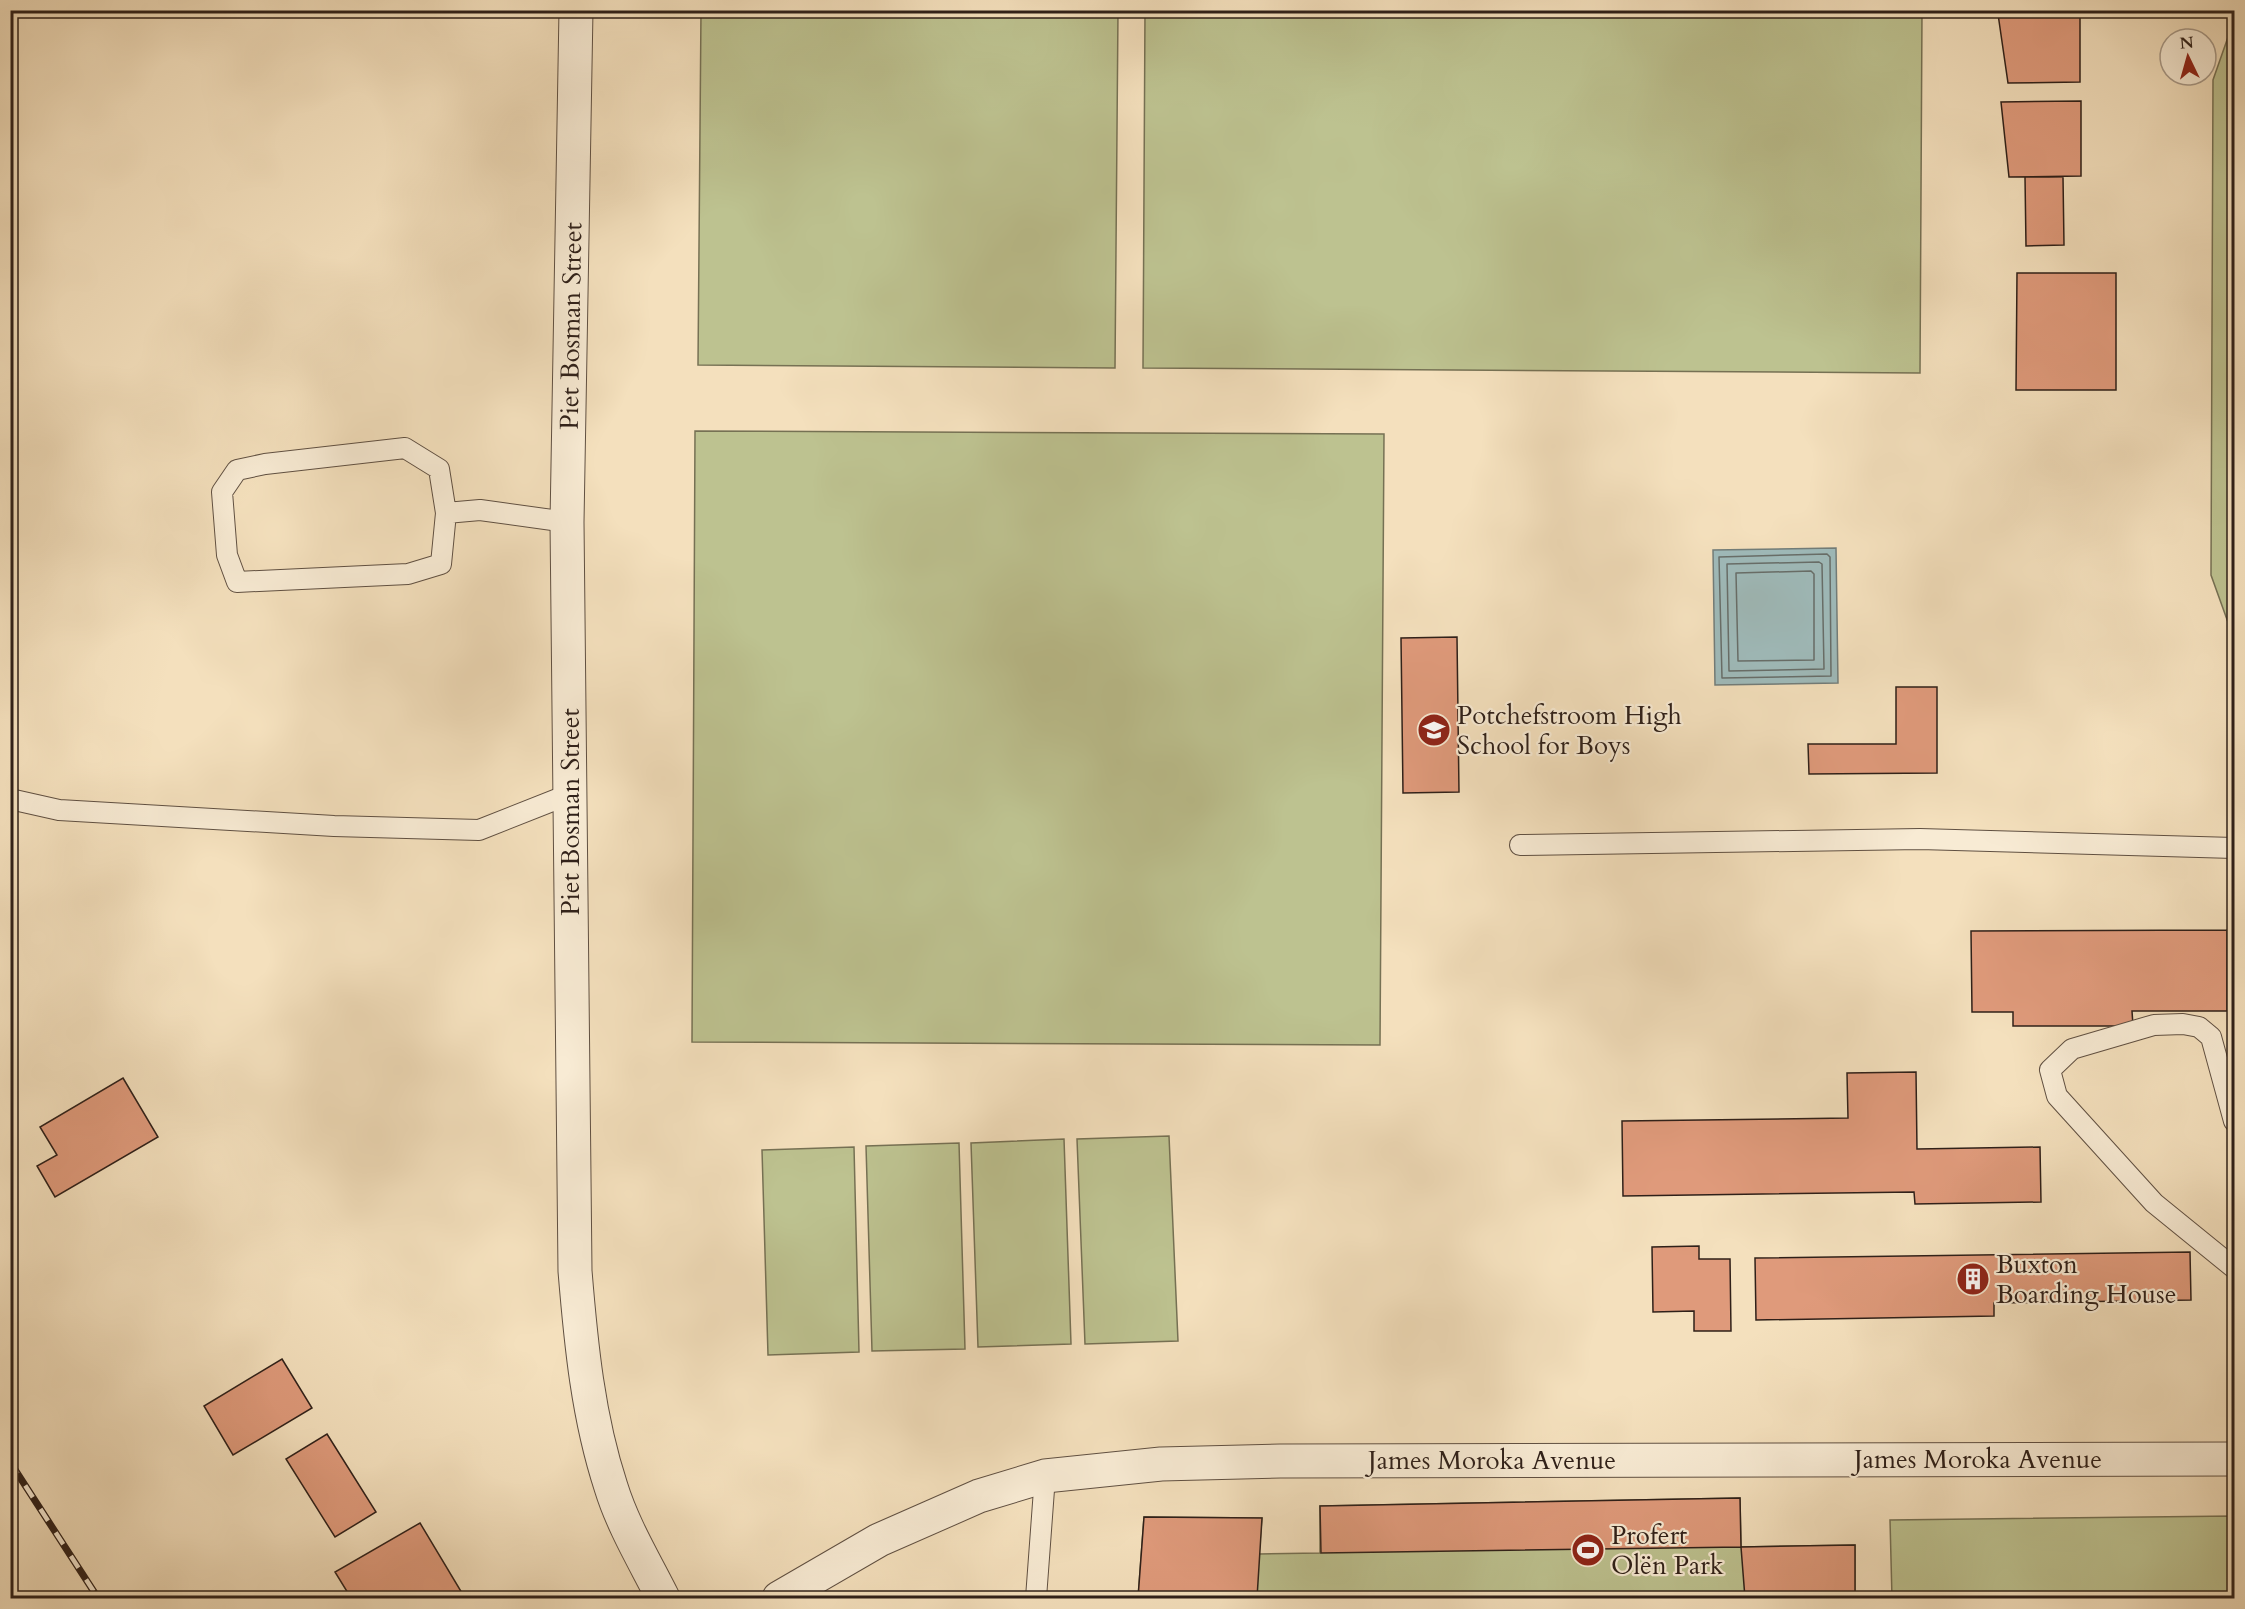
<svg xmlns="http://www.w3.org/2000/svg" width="2245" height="1609" font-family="Cardo,serif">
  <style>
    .green { fill: #bdc290; stroke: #767154; stroke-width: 1.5 }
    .water { fill: #9fbbbb; stroke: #727d7a; stroke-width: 1.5 }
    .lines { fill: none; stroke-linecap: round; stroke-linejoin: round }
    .shore { stroke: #676e6a; stroke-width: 1.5 }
    .building { fill: #df9a7b; stroke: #2f2019; stroke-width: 1.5 }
    .service-casing { stroke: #605042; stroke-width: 22 }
    .tertiary-casing { stroke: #605042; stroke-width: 35 }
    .service { stroke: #f8ebd4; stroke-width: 20 }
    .tertiary { stroke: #f8ebd4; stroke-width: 33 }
    .rail-casing { stroke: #2f2019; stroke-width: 7 }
    .rail { stroke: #f8ebd4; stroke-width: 4.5; stroke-dasharray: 14; stroke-linecap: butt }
    .labels { text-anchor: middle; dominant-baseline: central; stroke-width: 4.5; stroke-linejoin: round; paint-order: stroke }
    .street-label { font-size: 26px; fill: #2f2019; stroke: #f8ebd4 }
    .poi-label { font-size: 26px; fill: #2f2019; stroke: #f8ebd4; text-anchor: start }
  </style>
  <rect width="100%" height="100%" fill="#f4e0bd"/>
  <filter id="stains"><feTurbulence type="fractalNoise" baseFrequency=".00333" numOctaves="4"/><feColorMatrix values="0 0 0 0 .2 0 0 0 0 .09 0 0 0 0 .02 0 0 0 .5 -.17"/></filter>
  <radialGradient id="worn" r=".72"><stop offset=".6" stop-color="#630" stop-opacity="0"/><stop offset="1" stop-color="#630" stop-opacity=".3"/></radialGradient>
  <path class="green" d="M701,11H1118L1115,368L698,365Z
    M1145,11H1922L1920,373L1143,368Z
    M2234,20V639L2211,575L2213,80Z
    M695,431L1384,434L1380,1045L692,1042Z
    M1169,1136L1178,1341L1085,1344L1077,1139Z
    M1064,1139L1071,1344L978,1347L971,1143Z
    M959,1143L965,1349L872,1351L866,1146Z
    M854,1147L859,1352L768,1355L762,1150Z
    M1740,1498L1741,1547L1855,1545V1598H1138L1144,1517L1262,1518L1259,1554L1320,1553V1506Z
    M2234,1516V1598H1892L1890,1520Z"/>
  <path class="water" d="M1836,548L1838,683L1715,685L1713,550Z"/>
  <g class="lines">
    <path class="shore" d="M1827,554L1830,557L1831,676L1722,678L1719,557Z
      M1819,562L1822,564L1824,669L1729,671L1727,564Z
      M1811,571L1814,574V660L1738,661L1736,573Z"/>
  </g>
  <path class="building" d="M2080,12V82L2008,83L1998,14Z
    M2081,101V176L2009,177L2001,102Z
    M2025,177H2063L2064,245L2026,246Z
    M2017,273H2116V390H2016Z
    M1457,637L1459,792L1403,793L1401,638Z
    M1896,687H1937V773L1809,774L1808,744H1896Z
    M2227,930H2234V1011H2227Z
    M2227,930V1011H2132L2133,1026H2013V1012H1972L1971,931Z
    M1916,1072L1917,1149L2040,1147L2041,1202L1915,1204L1914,1192L1623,1196L1622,1121L1848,1118L1847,1073Z
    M123,1078L158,1137L55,1197L37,1166L57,1155L40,1127Z
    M1699,1246V1259H1730L1731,1331H1694V1311L1653,1312L1652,1247Z
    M2190,1252L2191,1300L1994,1303V1316L1756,1320L1755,1258Z
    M282,1359L312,1408L233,1455L204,1406Z
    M327,1434L376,1512L335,1537L286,1459Z
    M1740,1498L1741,1547L1321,1553L1320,1506Z
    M1144,1517L1262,1518L1257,1598H1138Z
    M420,1523L465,1598H351L335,1572Z
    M1855,1545V1598H1745L1741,1547Z"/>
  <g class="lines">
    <g class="service-casing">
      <path id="service" d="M405,448L439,469L446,513L441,564L408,574L237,582L227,555L222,492L237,470L265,464Z
        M446,513L480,510L567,522
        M10,799L59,810L334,826L479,830L570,794
        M1520,845L1920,839L2234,848
        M2234,1121L2211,1037L2199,1027L2183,1024L2154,1025L2072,1049L2050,1070L2057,1096L2154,1203L2234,1268
        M1036,1598L1045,1476"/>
    </g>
    <g class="tertiary-casing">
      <path id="tertiary" d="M576,10L567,522L575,1271C581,1344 588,1417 611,1487C623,1526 645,1562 663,1598
        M779,1598L879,1540L979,1496L1045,1476L1161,1464L1280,1461L2234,1459"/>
    </g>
    <use href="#service" class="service"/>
    <use href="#tertiary" class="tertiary"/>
    <g class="rail-casing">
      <path id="rail" d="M10,1462L98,1598"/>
    </g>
    <use href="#rail" class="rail"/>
  </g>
  <defs>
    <g id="school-disc" transform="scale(1.725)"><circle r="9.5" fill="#8f2418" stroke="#f8ebd4"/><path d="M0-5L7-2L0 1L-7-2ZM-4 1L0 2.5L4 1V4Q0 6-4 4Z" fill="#fff"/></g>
    <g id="building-disc" transform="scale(1.725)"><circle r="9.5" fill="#8f2418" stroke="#f8ebd4"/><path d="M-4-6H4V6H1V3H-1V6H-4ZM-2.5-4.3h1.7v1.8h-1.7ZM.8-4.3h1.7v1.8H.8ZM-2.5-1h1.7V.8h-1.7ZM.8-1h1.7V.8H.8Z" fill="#fff"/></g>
    <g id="stadium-disc" transform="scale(1.725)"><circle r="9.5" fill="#8f2418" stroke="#f8ebd4"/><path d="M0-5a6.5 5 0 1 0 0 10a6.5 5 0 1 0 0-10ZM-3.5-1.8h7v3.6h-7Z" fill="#fff"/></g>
  </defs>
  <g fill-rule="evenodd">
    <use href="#school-disc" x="1434" y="730"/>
    <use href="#building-disc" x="1973" y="1279"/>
    <use href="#stadium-disc" x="1588" y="1550"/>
  </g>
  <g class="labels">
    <g class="street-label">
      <text transform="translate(571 326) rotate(-89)">Piet Bosman Street</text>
      <text transform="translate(570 812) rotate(-90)">Piet Bosman Street</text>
      <text x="1978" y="1459">James Moroka Avenue</text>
      <text x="1492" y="1460">James Moroka Avenue</text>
    </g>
    <g class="poi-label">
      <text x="1457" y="715">Potchefstroom High<tspan x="1457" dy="30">School for Boys</tspan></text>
      <text x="1996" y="1264">Buxton<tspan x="1996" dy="30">Boarding House</tspan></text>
      <text x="1611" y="1535">Profert<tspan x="1611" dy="30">Olën Park</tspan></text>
    </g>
  </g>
  <rect width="2245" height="1609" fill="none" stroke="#f4e0bd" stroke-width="36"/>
  <rect x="12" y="12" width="2221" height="1585" fill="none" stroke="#2f2019" stroke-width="3"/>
  <rect x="18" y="18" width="2209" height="1573" fill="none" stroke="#2f2019" stroke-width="1.5"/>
  <g transform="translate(2188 57) rotate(355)"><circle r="28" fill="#f8ebd4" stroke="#a89a89" stroke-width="1.5"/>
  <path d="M0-4.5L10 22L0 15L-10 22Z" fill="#8f2418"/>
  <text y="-9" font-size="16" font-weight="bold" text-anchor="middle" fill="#2f2019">N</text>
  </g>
  <rect width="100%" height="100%" filter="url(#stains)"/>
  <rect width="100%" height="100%" fill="url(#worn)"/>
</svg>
